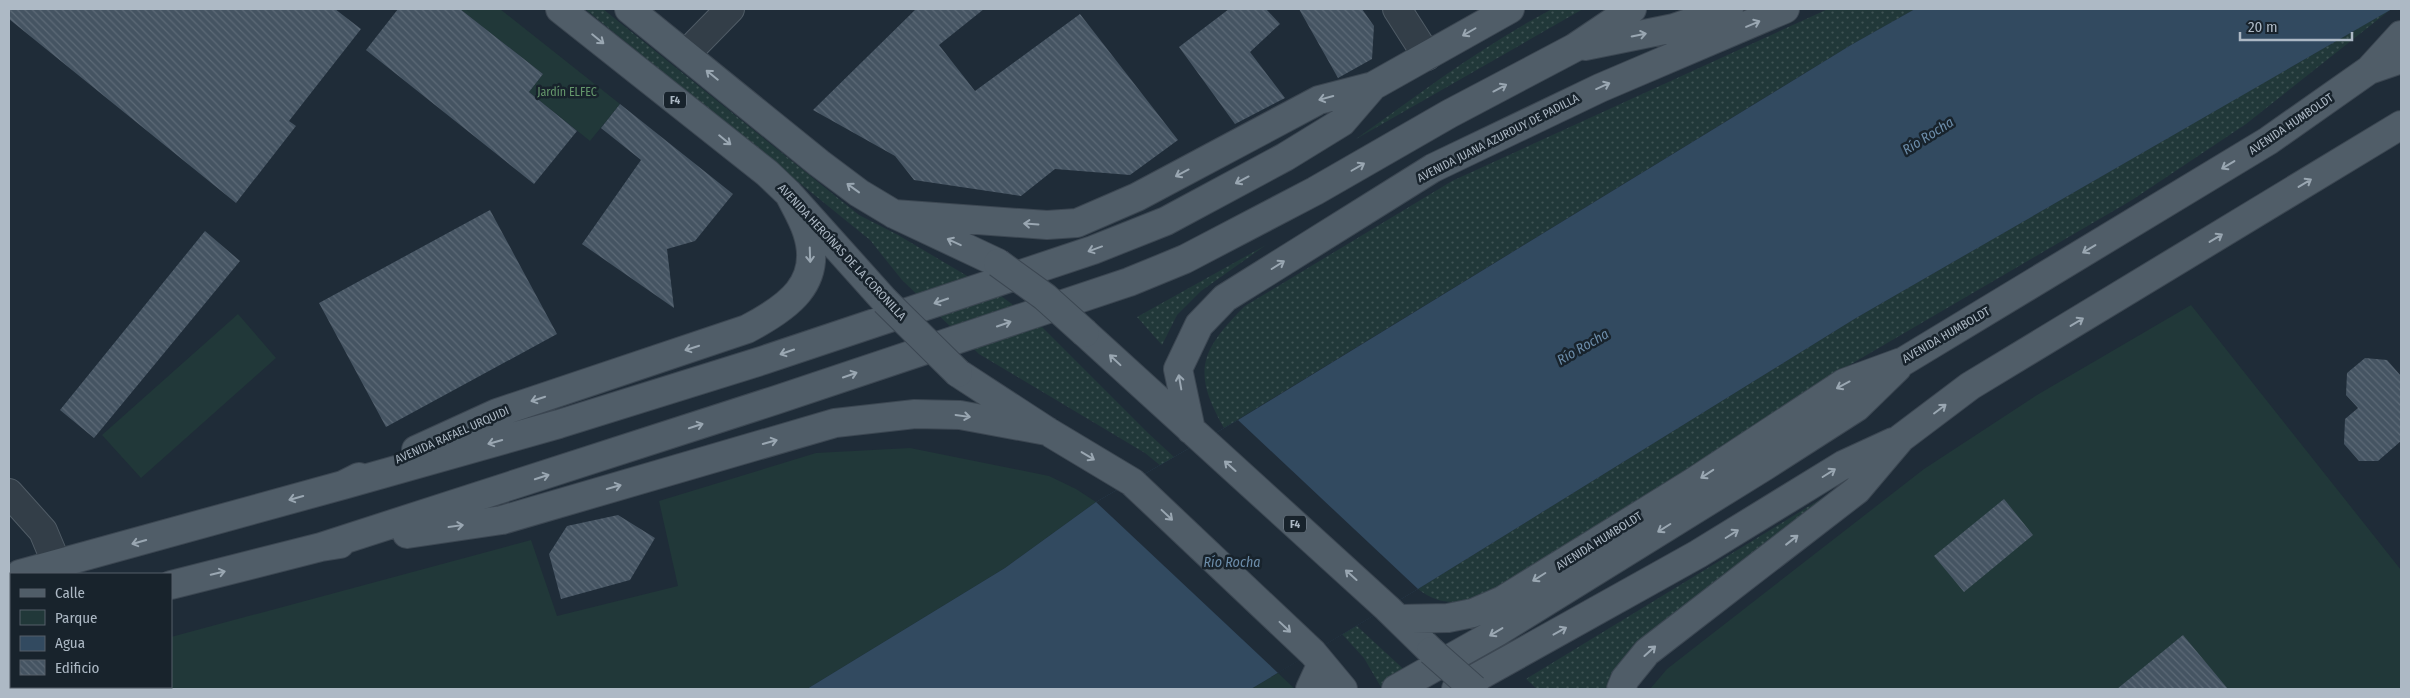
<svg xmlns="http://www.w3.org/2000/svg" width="2410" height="698" font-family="'Fira Sans Condensed',sans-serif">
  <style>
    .grass { fill: url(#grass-dots) }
    .green { fill: #213839 }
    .water { fill: #324a60 }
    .pier { fill: #1f2c38 }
    .building { fill: url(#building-back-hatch) }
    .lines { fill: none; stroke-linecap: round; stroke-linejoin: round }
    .minor-casing { stroke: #505c66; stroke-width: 30 }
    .primary-casing { stroke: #3c4752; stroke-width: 30 }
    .minor { stroke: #333e48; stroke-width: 28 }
    .primary { stroke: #505d68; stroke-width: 28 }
    .primary-bridge-casing { stroke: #3c4752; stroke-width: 30; stroke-linecap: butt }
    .primary-bridge { stroke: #505d68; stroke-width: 28 }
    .oneway { stroke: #9aa7b2 }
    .labels { text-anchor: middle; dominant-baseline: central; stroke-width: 5; stroke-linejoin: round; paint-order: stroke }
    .shield { fill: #18232c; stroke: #808c97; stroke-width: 1 }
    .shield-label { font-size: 11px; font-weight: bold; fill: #adb9c5 }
    .park-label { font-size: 12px; fill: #64966b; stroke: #18232c }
    .street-label { font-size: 12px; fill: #adb9c5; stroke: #18232c }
    .water-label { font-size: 14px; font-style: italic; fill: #6c8daa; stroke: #18232c }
  </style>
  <defs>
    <pattern id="grass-dots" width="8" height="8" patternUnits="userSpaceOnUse" patternTransform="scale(1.25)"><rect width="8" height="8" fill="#213839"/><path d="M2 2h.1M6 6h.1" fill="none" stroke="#3f5354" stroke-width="1.8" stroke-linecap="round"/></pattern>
    <pattern id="building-back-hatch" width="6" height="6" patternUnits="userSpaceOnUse" patternTransform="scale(1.25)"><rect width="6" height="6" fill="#455462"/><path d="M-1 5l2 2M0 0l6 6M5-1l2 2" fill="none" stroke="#5d6a77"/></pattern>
  </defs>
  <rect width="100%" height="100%" fill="#1f2c38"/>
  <path class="grass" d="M585,9H603L859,215L898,235L1001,296L1038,323L1148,433L1425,689H1382L1364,658L1330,621L1172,475L1145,453L979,354L902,280L870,240Z
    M1552,9H1583L1356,139C1420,93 1482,46 1552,9Z
    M1828,9H1915L1851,45L1224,428C1191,371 1201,350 1245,306L1452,181Z
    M2390,10L2246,124L2132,200L1829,377L1648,499L1493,594C1465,602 1443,609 1418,589L1856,318Z
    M1266,245L1201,291L1177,315L1162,345L1137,317Z
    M1847,483L1609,689H1537L1526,679Z"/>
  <path class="green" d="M460,9H500L620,104L590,141L529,92L543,74Z
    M2191,305L2401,570V689H1650L1667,669L1924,469L2037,395Z
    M238,314L276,358L141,478L102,435Z
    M910,448L1049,476L1076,489L1096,502L1005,568L807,689H9V679L11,678V687H171V637L531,540L557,616L678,586L659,501L816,453Z
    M1278,673L1295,689H1251Z"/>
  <path class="water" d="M1915,9H2392L1856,318L1418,589L1251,689H807L1005,568L1096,502L1238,420L1851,45Z"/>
  <path class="pier" d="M1238,420L1418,589L1278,673L1096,502Z"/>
  <path class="building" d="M9,9H335L361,29L289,121L296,126L236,203L9,19Z
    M398,9H460L543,74L529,92L577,131L534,184L366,50Z
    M916,9H984L939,45L975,91L1080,14L1178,140L1130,175L1055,169L1021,196L914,180L895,156L813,110Z
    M1229,9H1266L1280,24L1250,52L1285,98L1235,124L1179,47Z
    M1299,9H1362L1374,26L1372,59L1338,78Z
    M620,104L733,194L695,241L667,249L674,308L582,244L641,160L601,128Z
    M490,210L557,334L386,427L319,303Z
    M205,231L240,261L94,438L60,410Z
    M2365,358L2387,360L2401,376V441L2378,461H2359L2344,444L2345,419L2358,408L2346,395L2347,373Z
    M2004,499L2033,535L1964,592L1934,556Z
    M618,515L655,538L630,580L561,599L549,554L567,526Z
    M2183,635L2228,689H2117Z"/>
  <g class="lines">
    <g class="minor-casing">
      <path id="minor" d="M1397,9L1427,56
        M686,54L730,9
        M9,493L43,531L61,574"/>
    </g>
    <g class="primary-casing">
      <path id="primary" d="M560,9L767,173L789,194L885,301
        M629,9L819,163L859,193L894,214L998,263
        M1585,46L1674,28L1729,9
        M2370,69L2401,35
        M894,214L1047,225L1077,223L1137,197L1319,100L1373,86L1510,9
        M1085,333L1387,608L1431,651
        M958,373L1047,431L1132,482L1313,653L1343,689
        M1191,430L1178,369L1199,325L1225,298L1433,168L1600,88L1785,9
        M416,450L497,413L747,329C787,308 824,283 807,232C803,219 795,206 789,194
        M343,485L559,424L764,360L1093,250L1166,221L1285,157L1342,122L1373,86
        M407,534L502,520L835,423L915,414L960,415L1047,431
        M321,547L776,400L1129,282L1185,259L1315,191L1449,114L1574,48L1632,9
        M20,574L343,485L359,477
        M171,585L321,547L340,544
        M1400,619L1448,618L1473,613L1503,600L1692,483L1844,383L1904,361L2268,141L2369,70L2401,59
        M9,626L11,625
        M1310,689L1321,665
        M1396,689L1497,632L1765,466L1857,407L1897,368
        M1456,689L1698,554L1843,465L1893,442
        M1621,689L1625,679L1647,652L1857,490L1901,438L1970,386L2401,125"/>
    </g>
    <use href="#minor" class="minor"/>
    <use href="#primary" class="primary"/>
    <g class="primary-bridge-casing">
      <path id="primary-bridge" d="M998,263L1045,297L1085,333
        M885,301L958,373
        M1431,651L1474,689"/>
    </g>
    <use href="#primary-bridge" class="primary-bridge"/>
  </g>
  <defs><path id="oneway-shaft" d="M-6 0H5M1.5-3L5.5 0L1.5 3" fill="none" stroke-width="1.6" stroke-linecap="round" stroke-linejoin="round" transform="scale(1.25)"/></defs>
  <g class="oneway">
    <use href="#oneway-shaft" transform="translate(1753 24) rotate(-23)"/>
    <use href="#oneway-shaft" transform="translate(1469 32) rotate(150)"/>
    <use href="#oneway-shaft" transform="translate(1639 35) rotate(-11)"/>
    <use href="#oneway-shaft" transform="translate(598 39) rotate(39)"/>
    <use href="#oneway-shaft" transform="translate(712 75) rotate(-141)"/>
    <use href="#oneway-shaft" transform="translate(1603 86) rotate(-24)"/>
    <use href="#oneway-shaft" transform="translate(1500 88) rotate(-28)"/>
    <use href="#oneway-shaft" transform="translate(1326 98) rotate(165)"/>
    <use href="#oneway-shaft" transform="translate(725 140) rotate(39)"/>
    <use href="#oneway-shaft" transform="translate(2228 165) rotate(149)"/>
    <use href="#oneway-shaft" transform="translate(1358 167) rotate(-30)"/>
    <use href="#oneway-shaft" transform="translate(1182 173) rotate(152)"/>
    <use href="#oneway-shaft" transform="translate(1242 180) rotate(152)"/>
    <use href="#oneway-shaft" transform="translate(2305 183) rotate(-31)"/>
    <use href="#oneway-shaft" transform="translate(853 188) rotate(-144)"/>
    <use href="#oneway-shaft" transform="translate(1031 224) rotate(-176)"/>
    <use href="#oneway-shaft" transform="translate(2216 238) rotate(-31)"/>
    <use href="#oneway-shaft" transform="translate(954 242) rotate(-155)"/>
    <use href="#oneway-shaft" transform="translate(1095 249) rotate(160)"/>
    <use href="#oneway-shaft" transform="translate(2089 249) rotate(149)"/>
    <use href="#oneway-shaft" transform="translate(810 255) rotate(88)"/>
    <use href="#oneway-shaft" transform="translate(1278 265) rotate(-32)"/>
    <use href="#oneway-shaft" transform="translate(941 301) rotate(161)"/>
    <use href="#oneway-shaft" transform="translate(2077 322) rotate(-31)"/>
    <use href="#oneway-shaft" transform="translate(1004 324) rotate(-19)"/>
    <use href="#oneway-shaft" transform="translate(692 348) rotate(162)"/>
    <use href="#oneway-shaft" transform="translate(787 352) rotate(161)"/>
    <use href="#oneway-shaft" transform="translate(1115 360) rotate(-137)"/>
    <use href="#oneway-shaft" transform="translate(850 375) rotate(-19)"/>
    <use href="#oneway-shaft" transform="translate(1180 382) rotate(-100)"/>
    <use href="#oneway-shaft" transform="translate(1843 385) rotate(152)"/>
    <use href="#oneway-shaft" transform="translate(538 399) rotate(162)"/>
    <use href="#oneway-shaft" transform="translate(1940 409) rotate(-37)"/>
    <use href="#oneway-shaft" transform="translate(963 416) rotate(8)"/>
    <use href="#oneway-shaft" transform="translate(696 426) rotate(-18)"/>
    <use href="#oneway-shaft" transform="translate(495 442) rotate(164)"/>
    <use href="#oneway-shaft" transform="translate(770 442) rotate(-16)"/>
    <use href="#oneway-shaft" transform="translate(1088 456) rotate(31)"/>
    <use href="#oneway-shaft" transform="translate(1230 466) rotate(-138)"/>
    <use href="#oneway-shaft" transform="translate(1829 473) rotate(-32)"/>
    <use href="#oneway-shaft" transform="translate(1707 474) rotate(147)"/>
    <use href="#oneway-shaft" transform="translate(542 477) rotate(-18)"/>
    <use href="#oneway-shaft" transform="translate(614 487) rotate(-16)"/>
    <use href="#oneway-shaft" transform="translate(296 498) rotate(164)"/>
    <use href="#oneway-shaft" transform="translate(1167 515) rotate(43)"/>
    <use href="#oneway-shaft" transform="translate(456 526) rotate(-8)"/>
    <use href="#oneway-shaft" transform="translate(1664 528) rotate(148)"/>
    <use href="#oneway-shaft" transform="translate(1732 534) rotate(-32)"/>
    <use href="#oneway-shaft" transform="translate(1792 540) rotate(-38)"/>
    <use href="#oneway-shaft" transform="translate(139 542) rotate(164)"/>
    <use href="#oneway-shaft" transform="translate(218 573) rotate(-14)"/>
    <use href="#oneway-shaft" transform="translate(1351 575) rotate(-138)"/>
    <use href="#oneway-shaft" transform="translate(1539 577) rotate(148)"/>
    <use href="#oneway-shaft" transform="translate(1285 627) rotate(43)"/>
    <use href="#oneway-shaft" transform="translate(1560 631) rotate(-29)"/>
    <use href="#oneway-shaft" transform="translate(1496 632) rotate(149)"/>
    <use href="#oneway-shaft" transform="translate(1650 651) rotate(-42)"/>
  </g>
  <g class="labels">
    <g class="shield">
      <rect x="664" y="91.5" width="22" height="17" rx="4"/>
      <rect x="1284" y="515.5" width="22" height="17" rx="4"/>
    </g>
    <g class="shield-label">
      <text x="675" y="100">F4</text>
      <text x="1295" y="524">F4</text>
    </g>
    <g class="park-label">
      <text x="567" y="92">Jardín ELFEC</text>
    </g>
    <g class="street-label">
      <text transform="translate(2291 124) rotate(-34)">AVENIDA HUMBOLDT</text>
      <text transform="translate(1498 138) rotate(-27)">AVENIDA JUANA AZURDUY DE PADILLA</text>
      <text transform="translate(842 252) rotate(47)">AVENIDA HEROÍNAS DE LA CORONILLA</text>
      <text transform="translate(1946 335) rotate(-30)">AVENIDA HUMBOLDT</text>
      <text transform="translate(452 435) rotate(-24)">AVENIDA RAFAEL URQUIDI</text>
      <text transform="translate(1599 541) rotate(-32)">AVENIDA HUMBOLDT</text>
    </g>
    <g class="water-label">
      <text transform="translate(1928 136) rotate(-32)">Río Rocha</text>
      <text transform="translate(1583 347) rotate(-30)">Río Rocha</text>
      <text x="1232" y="562">Río Rocha</text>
    </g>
  </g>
  <rect width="2410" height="698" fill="none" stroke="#adb9c5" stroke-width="20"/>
  <rect x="10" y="573" width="162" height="115" fill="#18232c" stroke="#545f69"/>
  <rect x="20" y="589" width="25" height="8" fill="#505d68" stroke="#545f69"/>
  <text x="55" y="598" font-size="15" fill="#adb9c5">Calle</text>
  <rect x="20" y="610" width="25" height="15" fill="#213839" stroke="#545f69"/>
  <text x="55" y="623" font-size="15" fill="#adb9c5">Parque</text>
  <rect x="20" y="636" width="25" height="15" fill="#324a60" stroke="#545f69"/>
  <text x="55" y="648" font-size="15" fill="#adb9c5">Agua</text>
  <rect x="20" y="660" width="25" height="15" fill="url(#building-back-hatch)" stroke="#545f69"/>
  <text x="55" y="673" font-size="15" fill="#adb9c5">Edificio</text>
  <path d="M2240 32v8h112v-8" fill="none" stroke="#adb9c5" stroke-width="2.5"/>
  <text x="2248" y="32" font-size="15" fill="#adb9c5" stroke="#18232c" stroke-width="4" paint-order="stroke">20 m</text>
</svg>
